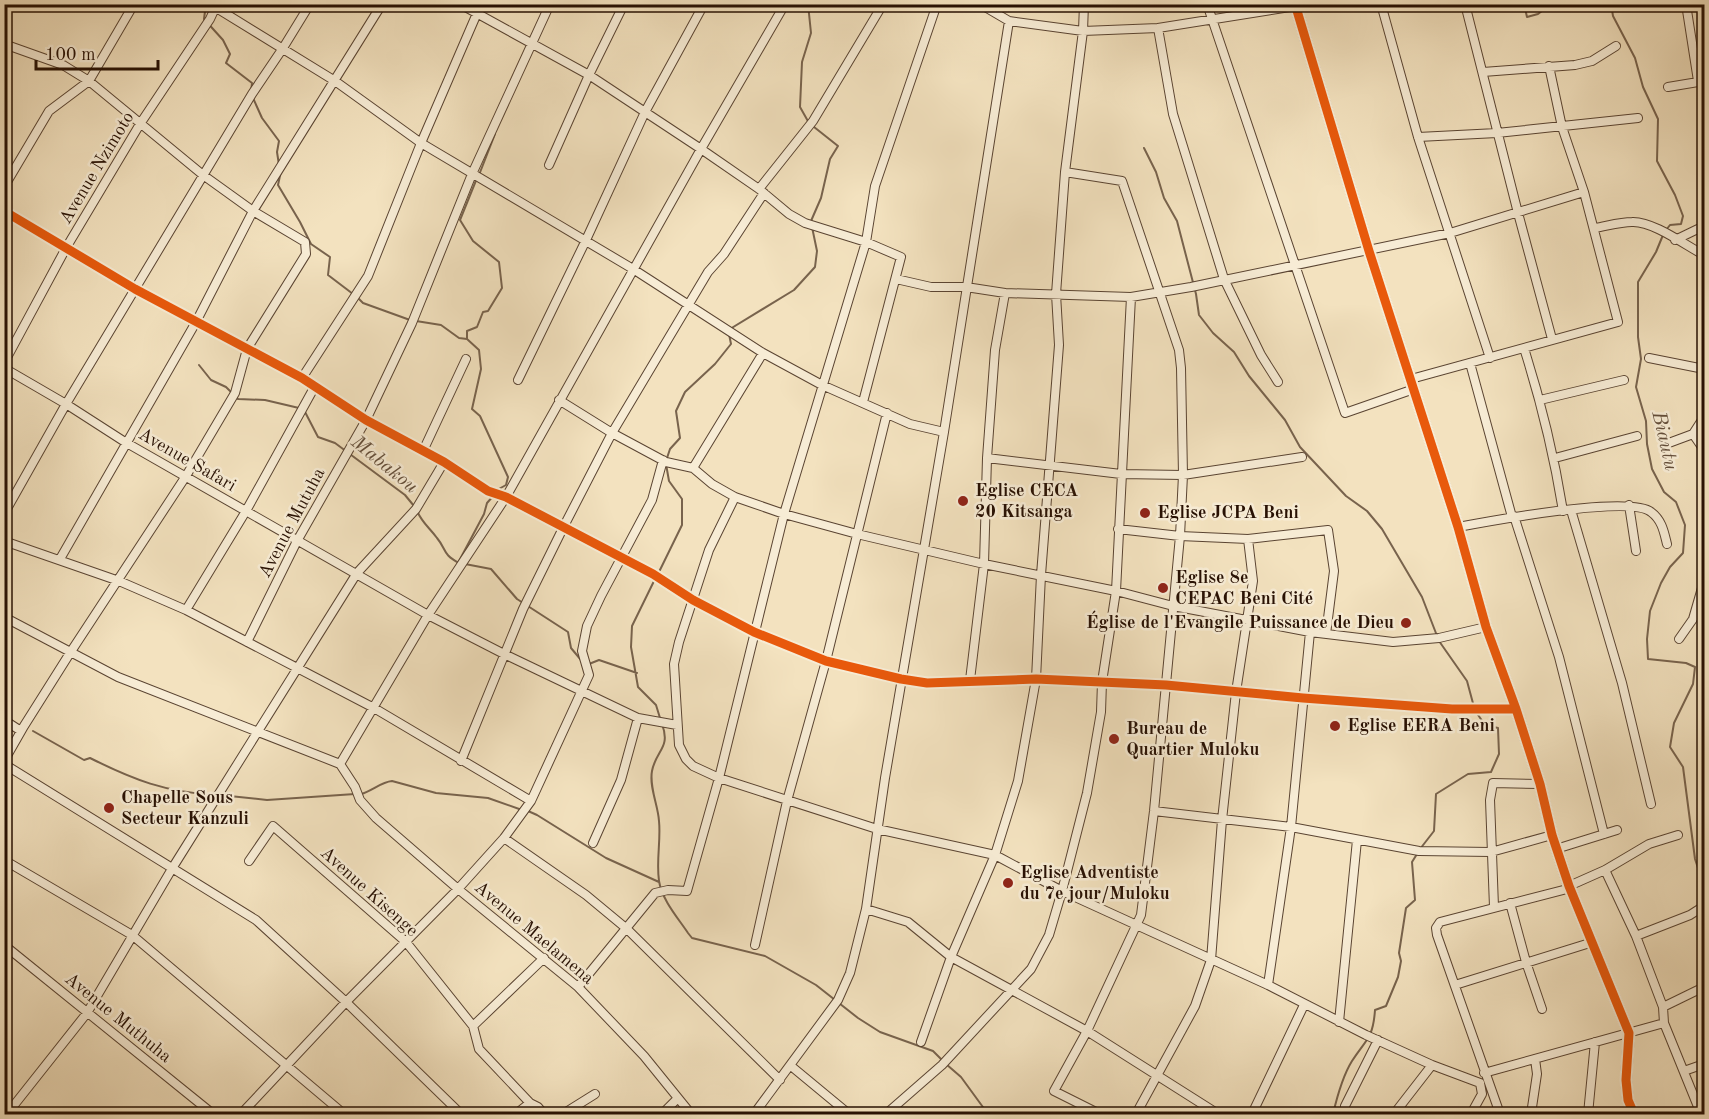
<svg xmlns="http://www.w3.org/2000/svg" width="1709" height="1119" font-family="'Old Standard TT',serif">
  <style>
    .lines { fill: none; stroke-linecap: round; stroke-linejoin: round }
    .stream { stroke: #78634d; stroke-width: 2 }
    .minor-casing { stroke: #5a4432; stroke-width: 10 }
    .tertiary-casing { stroke: #5a4432; stroke-width: 12 }
    .minor { stroke: #f7ecd5; stroke-width: 8 }
    .tertiary { stroke: #f7ecd5; stroke-width: 9 }
    .cycleway-casing { stroke: #f7ecd5; stroke-width: 13 }
    .cycleway { stroke: #e8590c; stroke-width: 9 }
    .poi-dot { fill: #8f2418; stroke: #f7ecd5; stroke-width: 2 }
    .labels { text-anchor: middle; dominant-baseline: central; stroke-width: 5; stroke-linejoin: round; paint-order: stroke }
    .street-label { font-size: 18px; fill: #271003; stroke: #f7ecd5 }
    .poi-label { font-size: 18px; font-weight: bold; fill: #271003; stroke: #f7ecd5; text-anchor: start }
    .water-label { font-size: 20px; font-style: italic; fill: #644f3b; stroke: #f7ecd5 }
  </style>
  <rect width="100%" height="100%" fill="#f3e2bf"/>
  <filter id="stains"><feTurbulence type="fractalNoise" baseFrequency=".00333" numOctaves="4"/><feColorMatrix values="0 0 0 0 .2 0 0 0 0 .09 0 0 0 0 .02 0 0 0 .5 -.17"/></filter>
  <radialGradient id="worn" r=".72"><stop offset=".6" stop-color="#630" stop-opacity="0"/><stop offset="1" stop-color="#630" stop-opacity=".3"/></radialGradient>
  <g class="lines">
    <path class="stream" d="M206,4L204,19L223,40L230,54L226,63L252,83L251,92
      M808,4L811,33L802,62L800,107L809,123L838,146L830,159L821,198L811,221
      M1524,4L1527,17L1538,14L1551,4
      M1611,4L1613,16L1635,58L1643,87L1658,119L1657,161L1675,195L1683,216L1681,224L1670,225L1666,230
      M253,98L262,118L279,141L277,152L279,165
      M1144,148L1156,172L1164,198L1177,221L1196,294L1199,315L1213,333L1234,352L1249,376L1285,420L1300,447L1346,496L1367,511L1382,529L1422,597L1439,641L1467,681L1474,707
      M281,171L278,185L300,222L311,244L330,257L328,275L353,294
      M479,175L495,134
      M1663,235L1656,252L1638,282V337L1641,359L1636,387L1646,421L1647,444L1652,469L1664,492L1676,502L1685,525L1683,553L1670,567L1661,583L1650,611L1647,639L1648,659L1686,663L1695,667L1693,684L1674,723L1670,747L1683,767L1695,859L1704,886
      M358,298L363,303L410,320
      M416,321L441,325L459,338L467,339L479,350L481,369L472,409L480,416L508,477L506,485L497,490
      M730,329L794,290L815,267L817,251L812,227
      M467,339V331L477,327L483,312L488,311L502,288L499,262L473,241L460,220L477,178
      M199,365L211,380L226,387L238,399L265,400L299,408
      M304,410L318,437L335,443L405,495L414,506
      M667,458L670,449L680,438L676,411L685,392L715,364L731,344L729,334
      M417,511C423,524 429,527 437,538C447,550 442,554 459,563
      M458,563L484,514L487,503L494,495
      M465,564L491,569L517,599L568,632L571,648L581,660
      M658,574L682,525V499L669,481L666,464
      M655,579L632,626L631,647L638,687L656,705L660,718
      M589,664L599,660L637,673
      M662,724C671,748 656,750 652,771C649,787 658,805 659,821C661,841 656,861 659,881C662,900 678,918 688,933L692,938L765,956L816,985L858,1018L880,1032L933,1051L942,1060
      M33,731L84,760L90,758C134,780 165,792 215,795
      M361,794C372,791 381,782 392,781L436,793L488,798L522,810
      M220,795L267,800L355,794
      M528,811L537,815L606,858L659,882
      M1420,849L1434,831L1436,794L1468,774L1491,772L1499,754L1498,728L1485,725L1476,712
      M946,1064L961,1077L988,1114
      M1333,1114C1337,1097 1342,1077 1352,1061C1366,1039 1373,1039 1375,1010L1386,1006L1398,977L1401,961L1399,953L1406,908L1415,900L1412,862L1417,854"/>
    <g class="minor-casing">
      <path id="minor" d="M210,4L335,81L421,143L633,269L763,353L822,385L910,424L944,432
        M460,4L589,75L701,149L759,189L789,214L805,223L866,242L901,257L863,402
        M980,4L1009,21L1083,31L1158,28L1309,4
        M1207,4L1345,413L1414,389
        M1381,4L1418,137L1490,358
        M1465,4L1518,213L1552,339
        M1686,4L1698,81
        M1158,28L1173,114L1224,279L1261,355L1278,382
        M4,44L63,65L89,81L203,175L253,211L305,242L306,254L247,349L235,393L186,476L70,653L24,726L4,761
        M1483,72L1575,65L1592,61L1616,46
        M1668,87L1704,81
        M1418,137L1497,133L1638,118
        M549,165L589,75L624,4
        M1065,172L1122,181L1179,350L1181,368L1183,475L1180,536L1154,811L1141,915L1087,1031L1054,1091L1100,1114
        M4,187L49,111L89,81L134,4
        M759,189L813,121L883,4
        M4,211L135,289L302,378L366,420L444,462L488,491L506,497L653,574L693,600L754,632L826,661L901,679L927,683L1036,679L1166,685L1303,698L1452,709H1516
        M1595,228C1607,226 1620,222 1632,222C1653,221 1685,245 1704,255
        M1675,240L1704,226
        M896,279L931,287H966L1005,293L1131,297L1191,287L1450,233L1584,192
        M1524,348C1541,402 1554,455 1563,511
        M1649,358L1704,369
        M4,363L66,248L140,124L210,19L217,4
        M1470,363L1512,517
        M4,368L66,404L125,442L428,615L504,654L638,718L677,725
        M302,378L368,276L421,143L481,4
        M1411,379L1618,322L1584,192L1562,127L1549,66
        M518,380L586,240L645,112L704,4
        M559,400L612,433L666,462L693,468L712,484L735,497L784,514L857,534L984,564L1116,591L1173,606L1310,632L1393,642L1439,638L1486,627
        M1540,400L1624,380
        M1693,434L1704,450
        M1666,444L1693,434L1704,417
        M423,451L466,359
        M987,458L1121,474L1183,475L1302,457
        M1555,458L1637,436
        M693,468L763,353
        M735,497L709,550L679,642L674,664L679,745L686,759L693,766L719,778L877,829L995,855L1062,891L1268,985L1366,1035L1432,1065L1480,1083
        M1629,505L1636,551
        M1571,510L1622,683L1651,804
        M4,514L66,404L252,94L283,48L310,4
        M1514,516L1559,657L1604,834
        M1458,527C1490,521 1630,495 1651,512C1662,520 1664,532 1667,544
        M1118,529L1180,536L1248,539L1328,530L1334,571L1326,634
        M4,541L119,581L186,610L374,708L531,801
        M60,559L196,322L253,211L382,4
        M186,610L246,511L315,386
        M4,617L118,677L340,764L355,787L360,800L376,818L458,889L578,987L644,1056L691,1114
        M1679,639L1693,619L1702,588H1704
        M247,642L297,541L366,420L412,323L472,174L550,4
        M970,680L984,564L987,458L995,350L1005,293
        M4,720L21,731
        M461,761L523,609L563,528L612,433L708,272L724,254L764,193
        M4,764L256,920L346,1002L461,1114
        M340,764L428,615L506,497L701,149L785,4
        M1154,811L1291,827L1419,851L1491,852L1552,835
        M504,838L586,895L627,929L780,1080
        M593,843L621,780L638,718
        M1556,849L1617,830
        M4,860L132,935L344,1114
        M249,861L273,826L406,942L473,1026L479,1049L530,1103L538,1107L544,1114
        M1605,870L1636,936L1663,1007
        M1569,886L1605,870L1649,844L1678,835
        M1510,903L1526,962L1542,1009
        M1494,907L1490,800L1493,783L1540,784
        M866,909L908,922L951,957L1087,1031L1218,1114
        M1636,936L1690,915L1704,906
        M4,945L213,1114
        M755,945L787,801L826,661L887,413
        M1268,985L1291,827L1310,632
        M1455,985L1593,942
        M578,987L655,893L668,890L687,891L719,778L784,514L866,242L875,186L937,4
        M1339,1022L1357,840
        M1664,1023L1701,1114
        M473,1026L544,958
        M921,1042L951,957L995,855L1018,781L1036,679L1041,575L1059,345L1056,294L1065,172L1083,31L1084,4
        M791,1066L849,1114
        M1684,1071L1704,1064
        M1484,1073L1664,1023L1663,1007L1704,987
        M1345,1106L1378,1040
        M7,1114L87,1013L173,867L357,573L416,509L444,462
        M241,1114L346,1002L458,889L504,838L531,801L589,675L582,651L587,626L601,596L652,500L663,460
        M516,1114L530,1103
        M563,1114L595,1094
        M662,1114L677,1099
        M754,1114L838,1000L850,973L866,909L885,778L944,432L1009,21
        M886,1114L942,1065L1031,969L1049,935L1062,891L1087,793L1101,712L1102,682L1116,591L1131,297
        M1136,1114L1195,1006L1211,960L1222,820L1236,692L1253,581L1248,539
        M1252,1114L1304,1005
        M1394,1114L1432,1065
        M1471,1114L1482,1094L1480,1083
        M1500,1114L1437,935L1436,928L1440,922L1571,888
        M1531,1114L1537,1074L1535,1059
        M1588,1114L1595,1042"/>
    </g>
    <g class="tertiary-casing">
      <path id="tertiary" d="M1295,4L1369,251L1458,527L1486,627L1516,709L1540,784L1552,835L1569,886L1629,1033L1626,1080L1628,1100L1634,1114"/>
    </g>
    <use href="#minor" class="minor"/>
    <use href="#tertiary" class="tertiary"/>
    <g class="cycleway-casing">
      <path id="cycleway" d="M1295,4L1369,251L1458,527L1486,627L1516,709L1540,784L1552,835L1569,886L1629,1033L1626,1080L1628,1100L1634,1114
        M4,211L135,289L302,378L366,420L444,462L488,491L506,497L653,574L693,600L754,632L826,661L901,679L927,683L1036,679L1166,685L1303,698L1452,709H1516"/>
    </g>
    <use href="#cycleway" class="cycleway"/>
  </g>
  <g class="poi-dot">
    <circle cx="963" cy="501" r="6"/>
    <circle cx="1145" cy="513" r="6"/>
    <circle cx="1163" cy="588" r="6"/>
    <circle cx="1406" cy="623" r="6"/>
    <circle cx="1335" cy="726" r="6"/>
    <circle cx="1114" cy="739" r="6"/>
    <circle cx="109" cy="808" r="6"/>
    <circle cx="1008" cy="883" r="6"/>
  </g>
  <g class="labels">
    <g class="street-label">
      <text transform="translate(97 168) rotate(-59)">Avenue Nzimoto</text>
      <text transform="translate(187 460) rotate(30)">Avenue Safari</text>
      <text transform="translate(292 523) rotate(-62)">Avenue Mutuha</text>
      <text transform="translate(369 892) rotate(42)">Avenue Kisenge</text>
      <text transform="translate(534 933) rotate(40)">Avenue Maelamena</text>
      <text transform="translate(118 1018) rotate(39)">Avenue Muthuha</text>
    </g>
    <g class="poi-label">
      <text x="975" y="491">Eglise CECA<tspan x="975" dy="21">20 Kitsanga</tspan></text>
      <text x="1157" y="513">Eglise JCPA Beni</text>
      <text x="1175" y="578">Eglise 8e<tspan x="1175" dy="21">CEPAC Beni Cité</tspan></text>
      <text x="1394" y="623" text-anchor="end">Église de l'Evangile Puissance de Dieu</text>
      <text x="1347" y="726">Eglise EERA Beni</text>
      <text x="1126" y="729">Bureau de<tspan x="1126" dy="21">Quartier Muloku</tspan></text>
      <text x="121" y="798">Chapelle Sous<tspan x="121" dy="21">Secteur Kanzuli</tspan></text>
      <text x="1020" y="873">Eglise Adventiste<tspan x="1020" dy="21">du 7e jour/Muloku</tspan></text>
    </g>
    <g class="water-label">
      <text transform="translate(1664 441) rotate(77)">Biautu</text>
      <text transform="translate(384 465) rotate(39)">Mabakou</text>
    </g>
  </g>
  <rect width="1709" height="1119" fill="none" stroke="#f3e2bf" stroke-width="24"/>
  <rect x="6" y="6" width="1697" height="1107" fill="none" stroke="#271003" stroke-width="3"/>
  <rect x="12" y="12" width="1685" height="1095" fill="none" stroke="#271003" stroke-width="1.5"/>
  <path d="M36 60v9h122v-9" fill="none" stroke="#271003" stroke-width="3"/>
  <text x="45" y="60" font-size="18" fill="#271003" stroke="#f7ecd5" stroke-width="4.5" paint-order="stroke">100 m</text>
  <rect width="100%" height="100%" filter="url(#stains)"/>
  <rect width="100%" height="100%" fill="url(#worn)"/>
</svg>
